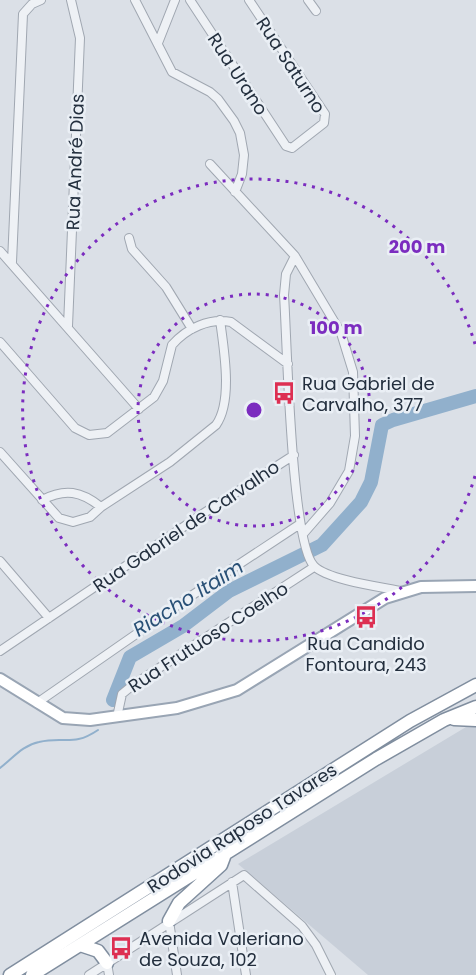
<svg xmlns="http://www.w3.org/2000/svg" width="476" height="975" font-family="Poppins,sans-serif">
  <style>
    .built { fill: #c8cfd9 }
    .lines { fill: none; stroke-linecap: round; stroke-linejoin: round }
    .stream { stroke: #91b0cc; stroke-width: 2 }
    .river { stroke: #91b0cc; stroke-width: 14 }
    .minor-casing { stroke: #a0a7b1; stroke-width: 10 }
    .major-casing { stroke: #99a5b4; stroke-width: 14 }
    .highway-casing { stroke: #808e9f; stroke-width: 15 }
    .minor { stroke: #eef1f5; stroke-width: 8 }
    .major { stroke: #fff; stroke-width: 10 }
    .highway { stroke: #fff; stroke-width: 12 }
    .ring { fill: none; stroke: #7b2cbf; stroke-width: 3; stroke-dasharray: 3 6 }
    .labels { text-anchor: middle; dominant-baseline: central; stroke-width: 5; stroke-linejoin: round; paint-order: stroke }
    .street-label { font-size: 18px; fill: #232f3e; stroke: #eaeff5 }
    .poi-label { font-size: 18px; fill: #232f3e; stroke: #eaeff5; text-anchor: start }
    .water-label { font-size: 20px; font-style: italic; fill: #295076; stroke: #eaeff5 }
    .centre { fill: #7b2cbf; stroke: #eaeff5; stroke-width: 3 }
    .ring-label { font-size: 18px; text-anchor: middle; font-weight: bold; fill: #7b2cbf; stroke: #eaeff5; stroke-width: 5; stroke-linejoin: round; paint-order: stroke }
  </style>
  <rect width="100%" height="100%" fill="#dbe0e7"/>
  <path class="built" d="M476,721V975H368L238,864Z"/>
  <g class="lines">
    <path class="stream" d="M0,768C13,758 23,745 39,742C65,736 73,747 98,730"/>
    <path class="river" d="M113,700L130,657L183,626L229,591L322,545L361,502L371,482L382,425L393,420L476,396"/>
    <g class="minor-casing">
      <path id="minor" d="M135,0L172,72L210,92L218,99L234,121L240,133L244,155L242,174L235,192
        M190,0L286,146L292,148L324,123L325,114L249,0
        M308,0L316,11
        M158,43L175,0
        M210,164L295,256L341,333L353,372L355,436L349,471L330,503L303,534
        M129,238L132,249L166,287L192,329
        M0,251L139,409
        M295,256L286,274L284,295C287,338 291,543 314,566C328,580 381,587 401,591
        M12,262L23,14L32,4L41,0
        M68,326L80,38L71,0
        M0,342L75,428L89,435L107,433L154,397L163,381L172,345C187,328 209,318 231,322L288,364
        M0,452L59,518L73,522L90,517L101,507L170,462L216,425C233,401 224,350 220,320
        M42,500C65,488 81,491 101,507
        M0,561L49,618
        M0,651L204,513L294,455
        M37,703L191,596L300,524
        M117,717L122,694L133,685L314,567
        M232,882L246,975
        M169,921L177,975
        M107,963L109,975
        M89,975L244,875L302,926L316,945L331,975"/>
    </g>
    <g class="major-casing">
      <path id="major" d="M0,679L63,718L90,720L177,708L237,690L385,598L421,587L476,586"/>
    </g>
    <g class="highway-casing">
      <path id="highway" d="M454,719L476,720
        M169,921L179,903L221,865L224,857
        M80,945L98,951L107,963
        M10,975L410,721L476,685
        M32,975L376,759L444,720L476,707"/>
    </g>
    <use href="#minor" class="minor"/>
    <use href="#major" class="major"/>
    <use href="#highway" class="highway"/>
  </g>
  <g class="ring">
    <circle cx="254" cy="410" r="116"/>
    <path d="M475 476A231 231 0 1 1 475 344"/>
  </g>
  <defs>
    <g id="bus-bare" transform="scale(1.8)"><path d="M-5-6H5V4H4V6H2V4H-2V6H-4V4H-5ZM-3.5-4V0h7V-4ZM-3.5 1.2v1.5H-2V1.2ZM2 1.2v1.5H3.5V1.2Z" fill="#dd2f52" stroke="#eaeff5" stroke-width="2.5" paint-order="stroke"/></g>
  </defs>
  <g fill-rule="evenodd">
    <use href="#bus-bare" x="284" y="393"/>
    <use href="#bus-bare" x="366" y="617"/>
    <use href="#bus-bare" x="121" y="948"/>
  </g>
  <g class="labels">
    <g class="street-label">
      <text transform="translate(291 65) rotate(57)">Rua Saturno</text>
      <text transform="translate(238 74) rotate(57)">Rua Urano</text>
      <text transform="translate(75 162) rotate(-88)">Rua André Dias</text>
      <text transform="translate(186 526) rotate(-34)">Rua Gabriel de Carvalho</text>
      <text transform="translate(208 637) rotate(-33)">Rua Frutuoso Coelho</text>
      <text transform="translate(242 828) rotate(-33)">Rodovia Raposo Tavares</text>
    </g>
    <g class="poi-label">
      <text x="302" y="383">Rua Gabriel de<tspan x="302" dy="21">Carvalho, 377</tspan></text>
      <text x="366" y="643" text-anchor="middle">Rua Candido<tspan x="366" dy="21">Fontoura, 243</tspan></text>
      <text x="139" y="938">Avenida Valeriano<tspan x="139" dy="21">de Souza, 102</tspan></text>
    </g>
    <g class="water-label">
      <text transform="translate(188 598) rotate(-32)">Riacho Itaim</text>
    </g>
  </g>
  <circle cx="254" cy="410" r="9" class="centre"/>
  <g class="ring-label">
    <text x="417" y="253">200 m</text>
    <text x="336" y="334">100 m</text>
  </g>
</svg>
